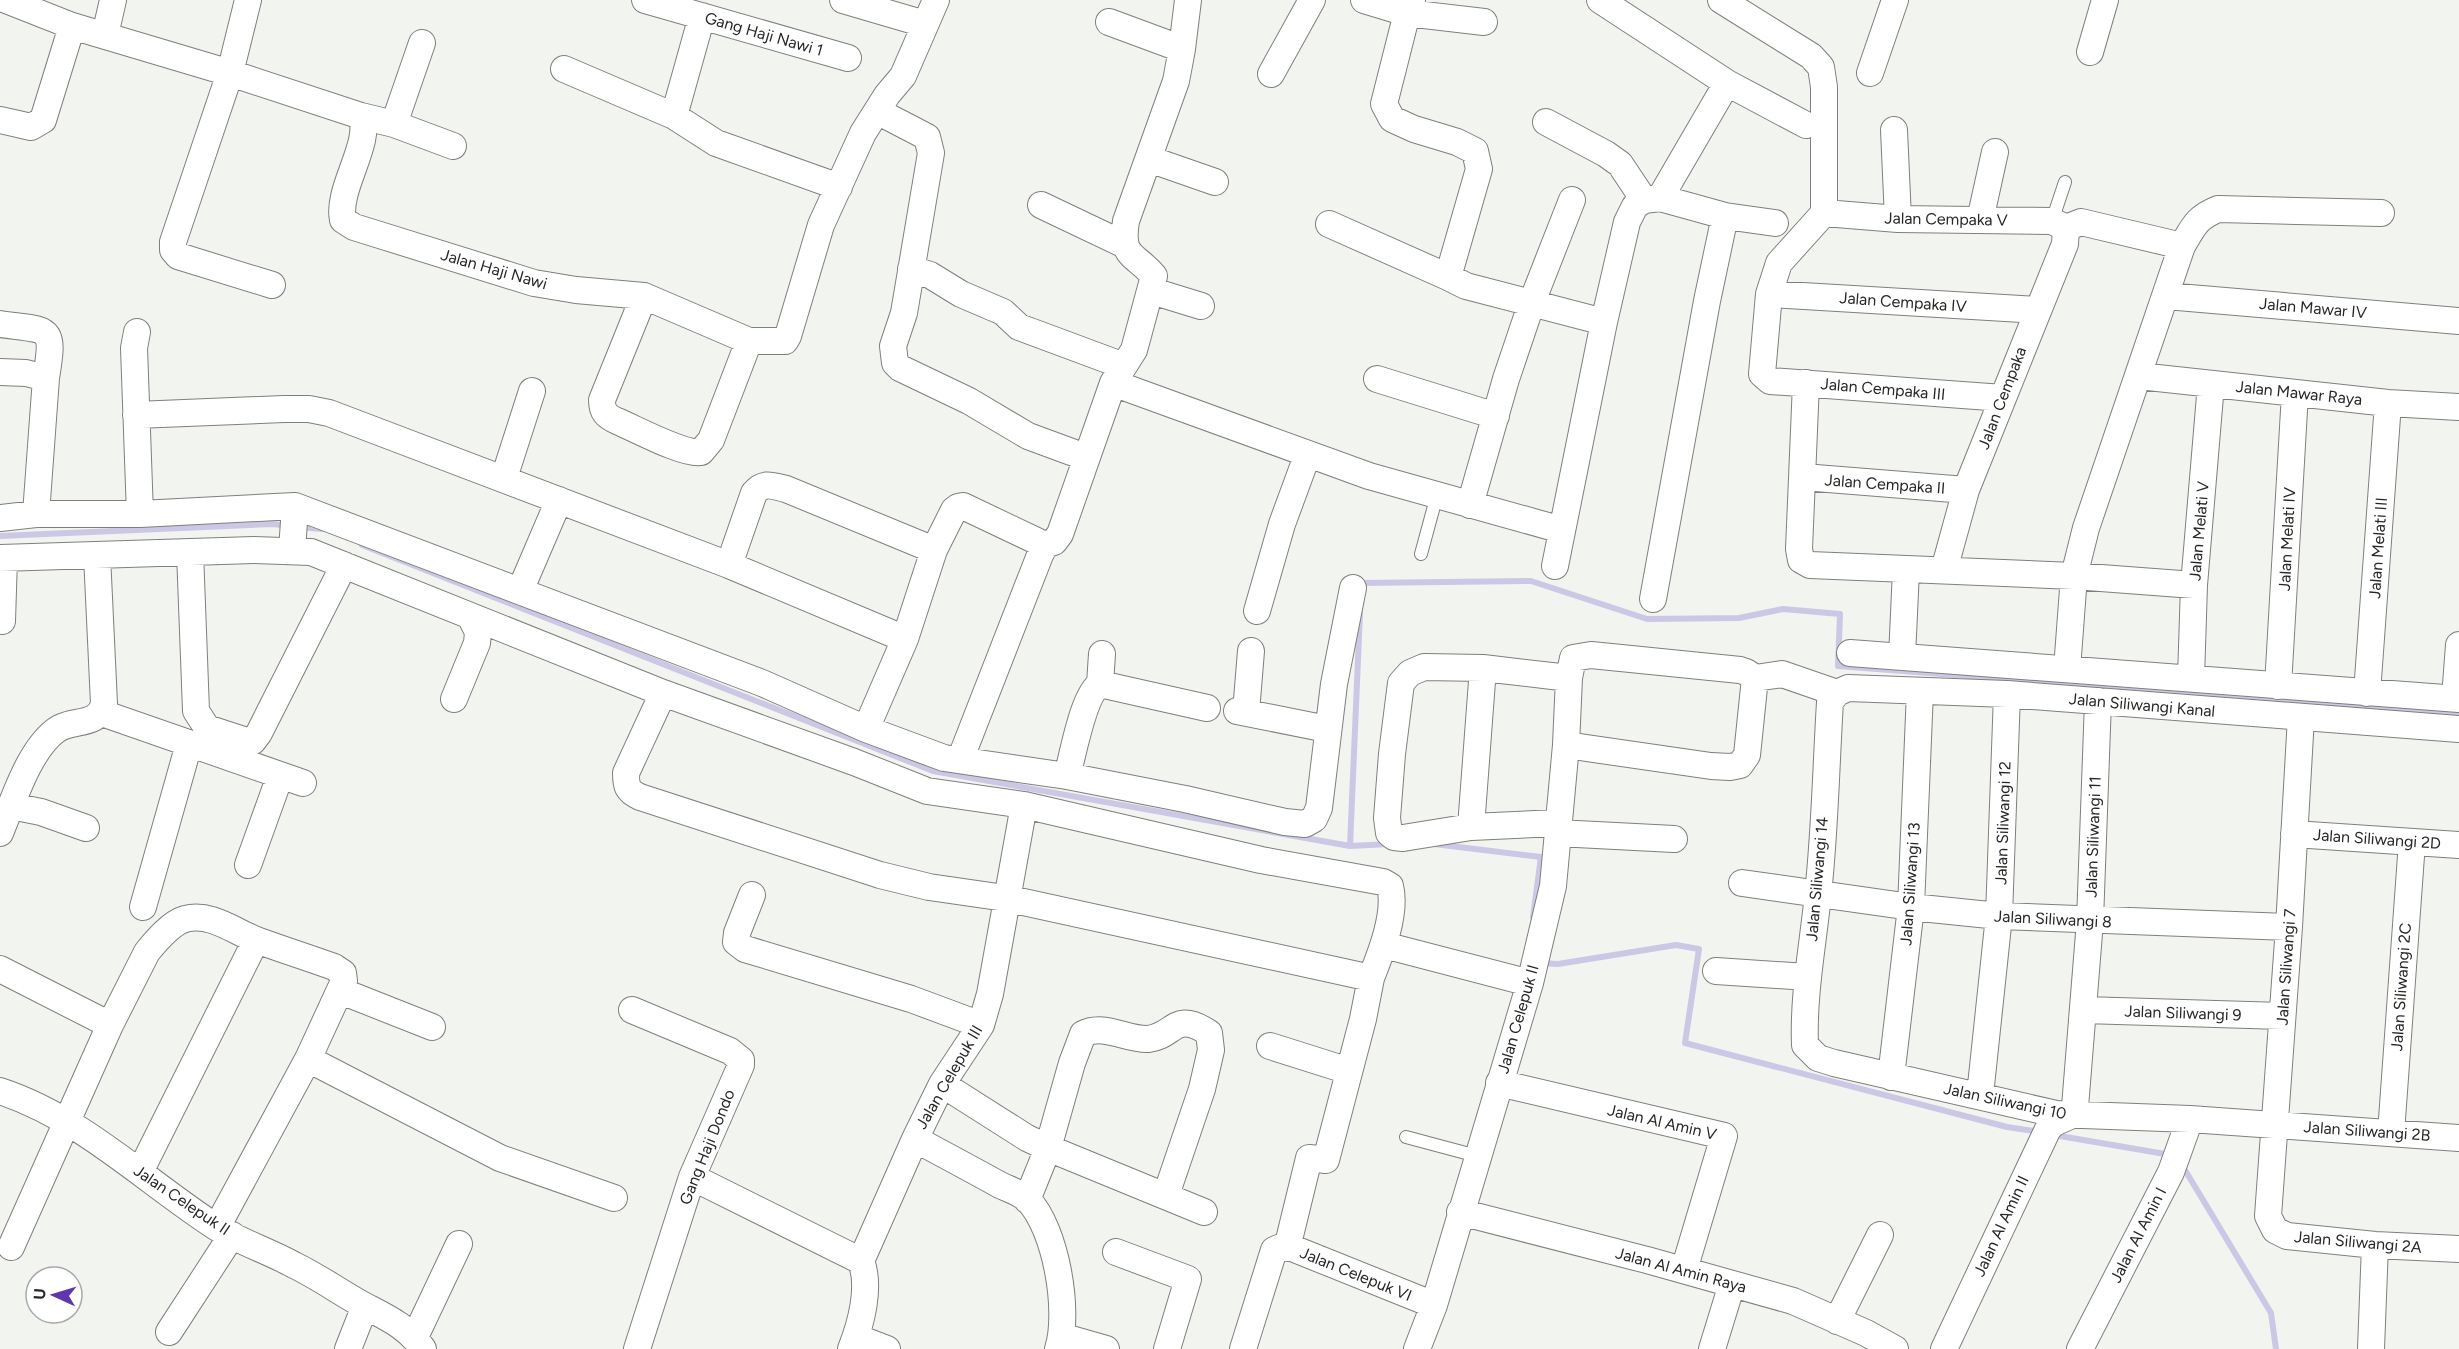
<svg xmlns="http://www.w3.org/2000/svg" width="2459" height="1349" font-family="Figtree,sans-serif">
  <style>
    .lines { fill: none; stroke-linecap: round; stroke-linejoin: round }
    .stream { stroke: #cdc7e6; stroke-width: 6 }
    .service-casing { stroke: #7f807c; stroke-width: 14 }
    .minor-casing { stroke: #7f807c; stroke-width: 28 }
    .service { stroke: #fff; stroke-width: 12 }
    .minor { stroke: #fff; stroke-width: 26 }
    .labels { text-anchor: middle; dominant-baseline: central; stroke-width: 6; stroke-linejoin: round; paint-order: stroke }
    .street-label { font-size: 16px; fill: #262725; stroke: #fff }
  </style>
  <rect width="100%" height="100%" fill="#f2f4f0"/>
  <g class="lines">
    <path class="stream" d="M299,527L321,529
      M0,536L273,524L289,526
      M362,545L933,771L1350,846L1390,844
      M1361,588V583L1531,581L1647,619L1739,618L1783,609L1840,614L1838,666L2459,714
      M1434,844L1541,857L1533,917
      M1350,846L1360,613
      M1540,963L1558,964L1676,945L1699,949L1685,1043L2007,1127L2041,1132
      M2054,1135L2171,1155
      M2182,1165L2271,1313L2276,1349"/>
    <g class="service-casing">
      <path id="service" d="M2052,221L2065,182
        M1421,554L1437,495
        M1406,1137L1477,1156"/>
    </g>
    <g class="minor-casing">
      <path id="minor" d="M6,0L72,26L230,73L361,116C373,142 336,189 343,220L354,227L534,283L576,290L644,296L749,341H785L788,336L821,225L863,133L887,95L903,76L936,0
        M248,0L230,73L173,242V250L178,256L272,285
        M645,0L848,58
        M843,0L925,24
        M1364,0L1407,13L1484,22
        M1412,0L1407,13L1384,104L1392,119L1414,129L1457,142L1475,151L1479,169L1448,277L1466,286L1604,322
        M1600,0L1727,83L1806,125
        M1721,0L1811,56L1821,67L1824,87V213
        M702,16L674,116L716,143L839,187
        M1109,22L1182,49
        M105,35L113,0
        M2090,52L2105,0
        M564,69L674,116
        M1870,73L1895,0
        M1271,74L1312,0
        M877,111L927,137L931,153L904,313L893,346L895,363L900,368L969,401L1028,436L1085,457
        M361,116L394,124L453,146
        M0,120L31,127L43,120L72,26
        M1546,122L1606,154L1620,164L1644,200
        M394,124L422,43
        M1894,130L1898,219
        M1149,159L1215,182
        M1660,198L1727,83
        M1041,205L1125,245
        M1824,213L1779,263L1769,294L1762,374L1770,381L2003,398
        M1824,213L1898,219L2052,221L2066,228
        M1980,220L1995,152
        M1329,224L1448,277
        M2066,228L2081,222L2182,246
        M911,269L930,275L961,294L1003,312L1019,327L1124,366
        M1152,291L1201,306
        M1769,294L2037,310
        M644,296L602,400C602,412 606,416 617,421C636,429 684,455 701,452L711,440L749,341
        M2166,296L2459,321
        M0,324C50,331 55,324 46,378
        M137,332L134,348L140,514
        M0,372L26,373L46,378L36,514
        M2139,376L2388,403L2459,407
        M1377,379L1496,416
        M1113,383L1369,476L1562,530
        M1806,383L1799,549L1801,560L1810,565L2074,576L2194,585
        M136,415L284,409H309L329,413L729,565L905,639
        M1803,477L1966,490
        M504,478L532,391
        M1470,505L1506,379L1532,302L1572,200
        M0,518L36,514H140L295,506L762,683L866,729L944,758L1067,776L1185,799L1285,822L1305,824L1314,819L1319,808L1334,684L1353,588
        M292,551L295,506
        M190,552L196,711L207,728L247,741H253L259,733L344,565
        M0,558L254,550L311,552L663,693L854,762L927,791L1024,805L1261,860L1383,882L1390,886C1397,913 1381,953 1371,978L1005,898L929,887L880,875L640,797C627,791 626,786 626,773L663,693
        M729,565L754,493C764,481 773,486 786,489L934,550
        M1555,566L1604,322L1627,222L1635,206L1644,200L1660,198L1725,216L1775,223
        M1944,570L1966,490L2065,244L2066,228
        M520,591L559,500
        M1653,599L1707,301L1725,216
        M1257,611L1282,524L1307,456
        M2,621L4,558
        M1850,653L2459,699
        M1902,657L1906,570
        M2067,669L2074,576L2086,528L2182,246C2194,226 2196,218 2218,209L2381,213
        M1755,678L1782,674L1837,693
        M2191,678L2194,585L2211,384
        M1100,684L1102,654
        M2278,686L2295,393
        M2367,693L2388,403
        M2455,698L2459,645
        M454,699L477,643L478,632L470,616
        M1237,711L1327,729
        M1246,712L1251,651
        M102,713L303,783
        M2301,717L2289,927L2268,1216L2275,1230L2287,1236L2375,1245L2459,1249
        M866,729L905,639L934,550L954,510L958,507L963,506L1045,545
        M2459,729L2007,694L1848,688L1837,693L1830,702C1826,766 1825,831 1818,894C1813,945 1803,994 1805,1045L1818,1058L1834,1063L2056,1114L2190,1119L2459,1138
        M960,760L1040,555L1045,545L1054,542L1060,534L1113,383L1134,350L1154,276C1135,253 1120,259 1126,221L1176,81L1182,49L1188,0
        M1067,776C1073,755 1083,695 1100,684L1207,708
        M1024,805L990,994L981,1025L942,1084L915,1139C943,1154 971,1169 1000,1185C1008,1189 1021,1193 1028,1200C1056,1229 1070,1311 1058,1349
        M11,806L41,812L86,828
        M1558,823L1471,827L1403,838L1394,837L1389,833L1387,818L1392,754L1401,683L1410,673L1424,667L1483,668L1569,678
        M1471,827L1483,668
        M0,833C13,802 28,752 55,731C71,718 98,728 104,704L97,555
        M1557,833L1674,839
        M2294,834L2459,845
        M248,865L280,776
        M1742,883L1911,907L1999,916L2289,927
        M752,895L737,933L736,942L745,949L911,999L981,1025
        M143,907L189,744
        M1384,945L1530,983
        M0,969L110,1025
        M1716,971L1807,977
        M341,991L432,1027
        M632,1010L730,1051L741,1060V1065L692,1177L637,1349
        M2084,1010L2282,1016
        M1270,1046L1349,1071
        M308,1059L500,1158L614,1198
        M1891,1077L1911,907L1920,691
        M1499,1083L1724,1136L1684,1270
        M942,1084L1027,1138L1048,1148L1204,1212
        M0,1091C82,1118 145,1181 216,1227C240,1242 269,1251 294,1265C319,1277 341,1293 365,1306C388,1318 408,1327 423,1349
        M1980,1095L1999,916L2007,694
        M2391,1133L2412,842
        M140,1172L256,940
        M692,1177L861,1261C871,1287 861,1324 851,1349
        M1027,1200L1048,1148L1072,1063L1083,1034C1104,1023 1127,1040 1148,1039C1175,1036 1174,1010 1209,1033L1211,1050L1202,1089L1166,1195
        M1460,1212L1647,1260L1793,1301L1866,1333L1895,1349
        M11,1247L110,1025L147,952C156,941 171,923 185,919C212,912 236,933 259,941C284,950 309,958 334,967L343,973L344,981L308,1059L217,1227
        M1287,1248L1309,1158L1326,1160L1363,1019L1371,978
        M1116,1252L1188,1279L1167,1349
        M861,1261L915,1139
        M1837,1321L1880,1235
        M169,1332L232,1235
        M415,1337L459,1244
        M856,1337L887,1349
        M1071,1339L1106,1349
        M348,1349L365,1306
        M1243,1349L1274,1250L1281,1247L1292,1248L1434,1305
        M1417,1349L1434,1305L1530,983L1553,886L1566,745L1569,678L1573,658L1591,655L1740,670L1746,672L1755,678L1747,755L1740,765L1730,767L1711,766L1566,745
        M1712,1349L1732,1284
        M1944,1349L2048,1129L2054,1123L2072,1115L2075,1107L2090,921L2098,701
        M2080,1349L2171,1172L2190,1119
        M2371,1349L2375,1245"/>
    </g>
    <use href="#service" class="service"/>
    <use href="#minor" class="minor"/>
  </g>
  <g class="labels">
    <g class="street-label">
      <text transform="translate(764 34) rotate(16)">Gang Haji Nawi 1</text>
      <text transform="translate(1946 219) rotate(1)">Jalan Cempaka V</text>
      <text transform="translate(494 269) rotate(16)">Jalan Haji Nawi</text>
      <text transform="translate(1903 302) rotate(4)">Jalan Cempaka IV</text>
      <text transform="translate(2313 308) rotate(5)">Jalan Mawar IV</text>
      <text transform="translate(1883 389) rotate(5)">Jalan Cempaka III</text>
      <text transform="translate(2299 393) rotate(6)">Jalan Mawar Raya</text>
      <text transform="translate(2002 398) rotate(-69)">Jalan Cempaka</text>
      <text transform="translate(1885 484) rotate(4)">Jalan Cempaka II</text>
      <text transform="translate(2199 531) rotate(-85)">Jalan Melati V</text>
      <text transform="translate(2287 539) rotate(-87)">Jalan Melati IV</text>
      <text transform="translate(2378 548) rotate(-86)">Jalan Melati III</text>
      <text transform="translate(2142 705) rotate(5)">Jalan Siliwangi Kanal</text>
      <text transform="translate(2003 823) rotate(-88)">Jalan Siliwangi 12</text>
      <text transform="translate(2093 837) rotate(-88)">Jalan Siliwangi 11</text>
      <text transform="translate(2377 839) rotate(4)">Jalan Siliwangi 2D</text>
      <text transform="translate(1817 879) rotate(-85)">Jalan Siliwangi 14</text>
      <text transform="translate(1910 884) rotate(-86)">Jalan Siliwangi 13</text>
      <text transform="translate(2053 919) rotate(3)">Jalan Siliwangi 8</text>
      <text transform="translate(2286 967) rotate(-86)">Jalan Siliwangi 7</text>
      <text transform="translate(2401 987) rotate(-86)">Jalan Siliwangi 2C</text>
      <text transform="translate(2183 1013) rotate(2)">Jalan Siliwangi 9</text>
      <text transform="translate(1518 1019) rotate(-74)">Jalan Celepuk II</text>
      <text transform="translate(949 1077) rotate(-60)">Jalan Celepuk III</text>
      <text transform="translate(2005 1101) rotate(12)">Jalan Siliwangi 10</text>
      <text transform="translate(1662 1122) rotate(13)">Jalan Al Amin V</text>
      <text transform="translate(2367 1131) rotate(4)">Jalan Siliwangi 2B</text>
      <text transform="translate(707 1147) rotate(-68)">Gang Haji Dondo</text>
      <text transform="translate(182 1200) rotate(34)">Jalan Celepuk II</text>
      <text transform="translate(2001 1226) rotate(-65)">Jalan Al Amin II</text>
      <text transform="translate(2138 1235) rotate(-63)">Jalan Al Amin I</text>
      <text transform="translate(2358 1242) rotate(5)">Jalan Siliwangi 2A</text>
      <text transform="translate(1681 1270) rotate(15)">Jalan Al Amin Raya</text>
      <text transform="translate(1356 1274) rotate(22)">Jalan Celepuk VI</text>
    </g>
  </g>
  <g transform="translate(54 1295) rotate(274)"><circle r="28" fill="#ffffff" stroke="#a8a9a8" stroke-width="1.5"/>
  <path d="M0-4.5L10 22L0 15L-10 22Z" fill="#5f36ae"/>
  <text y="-9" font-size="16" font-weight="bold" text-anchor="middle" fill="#262725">U</text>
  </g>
</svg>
